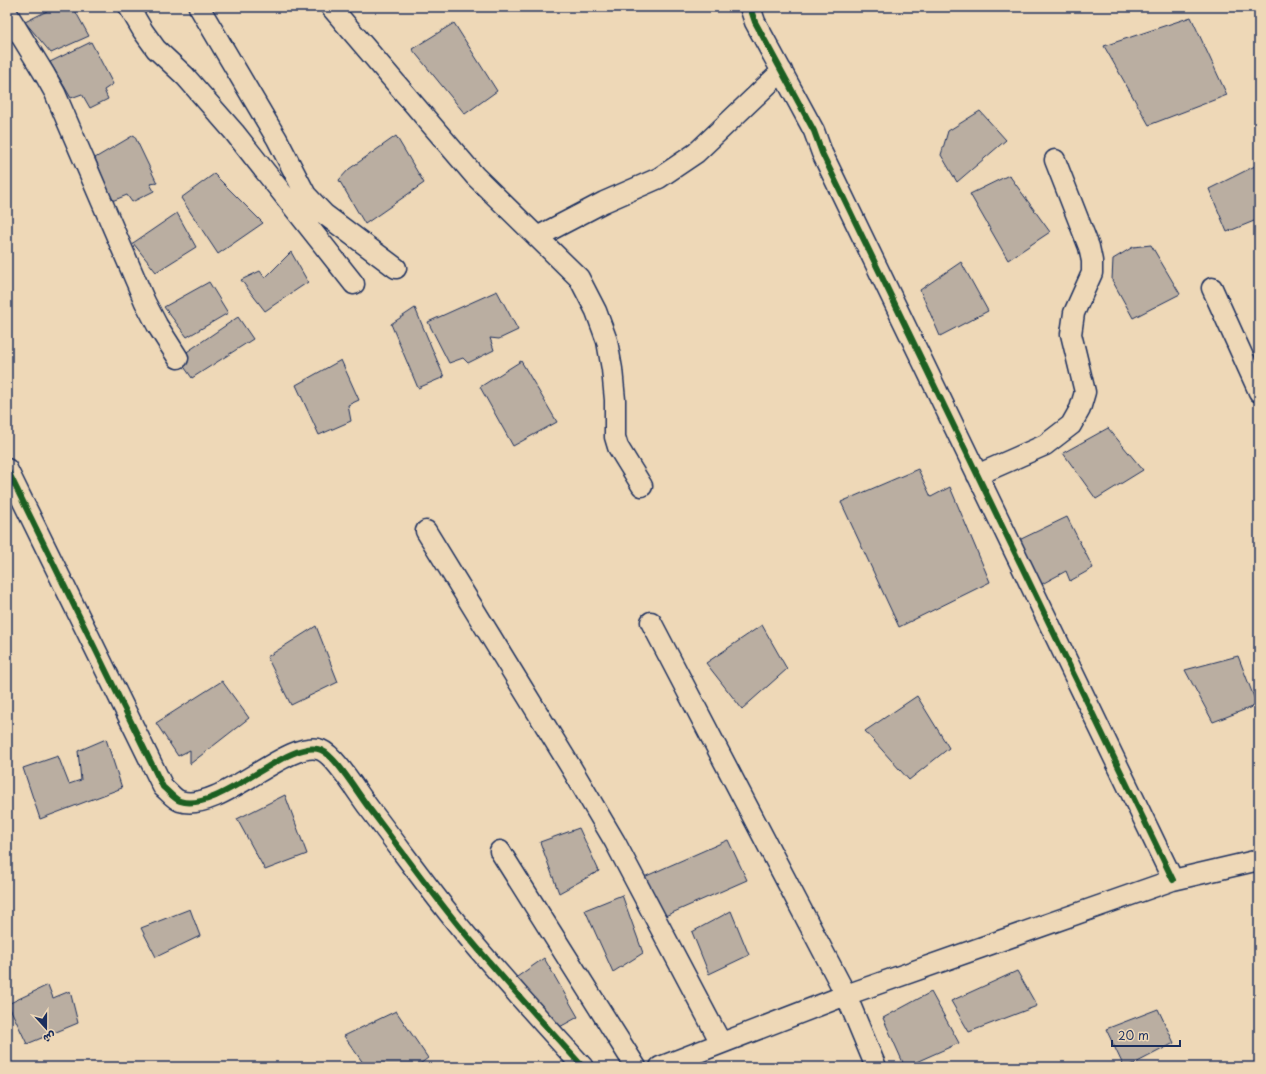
<svg xmlns="http://www.w3.org/2000/svg" width="1266" height="1074" font-family="'Playpen Sans','Playpen Sans Arabic',sans-serif">
  <style>
    .building { fill: #baaea1; stroke: #1b2f5e }
    .lines { fill: none; stroke-linecap: round; stroke-linejoin: round }
    .minor-casing { stroke: #1b2f5e; stroke-width: 23 }
    .minor { stroke: #eed8b7; stroke-width: 20 }
    .cycleway-casing { stroke: #eed8b7; stroke-width: 8 }
    .cycleway { stroke: #1b5e20; stroke-width: 6 }
  </style>
  <rect width="100%" height="100%" fill="#eed8b7"/>
  <filter id="ink" filterUnits="userSpaceOnUse"><feTurbulence type="fractalNoise" baseFrequency=".025" numOctaves="2"/><feDisplacementMap in="SourceGraphic" scale="8" xChannelSelector="R" yChannelSelector="G"/><feConvolveMatrix kernelMatrix="1 2 1 2 8 2 1 2 1" color-interpolation-filters="sRGB"/></filter>
  <g filter="url(#ink)">
    <path class="building" d="M55,7H73L89,36L51,53L25,22Z
      M1191,17L1227,95L1149,125L1104,46Z
      M454,23L497,91L465,114L412,49Z
      M91,42L113,84L104,90L108,99L90,108L82,94L71,98L50,62Z
      M980,111L1006,140L957,182L941,155L948,131Z
      M134,135L157,183L150,184L154,191L132,202L127,195L112,201L95,158Z
      M396,136L424,183L365,224L339,180L349,169Z
      M1259,164V219L1227,232L1209,189Z
      M214,174L263,223L218,254L181,198Z
      M1009,175L1050,232L1008,260L970,194Z
      M177,213L196,247L156,272L133,243Z
      M1151,245L1180,294L1133,318L1112,280L1113,259L1133,247Z
      M291,252L308,282L265,311L241,280L260,271L265,278Z
      M961,262L988,311L940,336L920,290Z
      M209,282L228,313L187,337L164,307Z
      M497,291L518,330L499,339L490,338L494,350L468,363L463,358L449,363L428,322Z
      M415,308L444,377L418,388L391,324Z
      M238,317L253,339L192,378L178,358Z
      M341,360L359,400L348,405L351,421L319,435L296,385Z
      M521,361L557,422L513,446L480,387Z
      M1108,428L1143,470L1096,499L1063,453Z
      M918,469L931,497L950,487L990,582L899,627L841,502Z
      M1067,517L1093,568L1070,581L1066,571L1042,584L1017,541Z
      M762,625L787,669L742,709L706,663Z
      M316,626L338,682L291,705L267,657Z
      M1238,656L1257,705L1213,722L1185,670Z
      M222,681L249,718L190,764V750L178,756L156,723Z
      M917,696L949,748L909,780L865,731Z
      M106,739L122,788L40,819L23,768L58,756L69,784L81,780L78,751Z
      M285,795L307,854L265,870L237,819Z
      M579,828L599,871L559,893L540,842Z
      M728,840L747,880L665,916L644,877Z
      M622,895L643,953L613,972L585,910Z
      M190,909L200,936L156,957L141,928Z
      M731,911L749,955L709,974L692,932Z
      M544,958L578,1017L556,1029L517,977Z
      M1017,971L1037,1006L969,1032L951,1001Z
      M48,985L53,998L70,991L78,1023L27,1044L8,1004Z
      M931,992L959,1043L905,1067L883,1018Z
      M1158,1009L1174,1043L1128,1067H1124L1106,1029Z
      M396,1011L428,1058L416,1067H366L344,1036Z"/>
    <g class="lines">
      <g class="minor-casing">
        <path id="minor" d="M129,7L143,31L156,49L185,76L234,132L354,284
          M199,7L277,139L306,195L324,214L396,268
          M331,7L475,176L579,278L596,311L607,341L612,369L615,400V437L618,447L642,486
          M750,7L755,22L814,131L822,153L1173,880
          M7,13L45,75L55,93L145,302L157,325L178,358
          M537,237L604,202L659,178L696,153L782,71
          M1212,288L1259,392
          M7,469L163,787C168,791 174,799 180,801C219,814 289,737 321,750C336,756 358,794 369,808C399,847 428,888 459,926C499,975 541,1021 583,1067
          M977,475L1045,445L1071,425L1080,409L1085,392L1071,334L1074,313L1092,273V261L1089,247L1055,160
          M426,531L572,769L615,842L721,1043
          M651,622L846,995L876,1067
          M500,851L636,1067
          M660,1067L846,995L1173,880L1259,860"/>
      </g>
      <use href="#minor" class="minor"/>
      <g class="cycleway-casing">
        <path id="cycleway" d="M750,7L755,22L814,131L822,153L1173,880
          M7,469L163,787C168,791 174,799 180,801C219,814 289,737 321,750C336,756 358,794 369,808C399,847 428,888 459,926C499,975 541,1021 583,1067"/>
      </g>
      <use href="#cycleway" class="cycleway"/>
    </g>
  </g>
  <rect width="1266" height="1074" fill="none" stroke="#eed8b7" stroke-width="24"/>
  <rect x="12" y="12" width="1242" height="1050" fill="none" stroke="#1b2f5e" stroke-width="1.5" filter="url(#ink)"/>
  <g transform="translate(46 1028) rotate(159)" stroke="#eed8b7" stroke-width="3" paint-order="stroke">
  <path d="M0-3L7 15L0 10L-7 15Z" fill="#1b2f5e"/>
  <text y="-6" font-size="11" font-weight="bold" text-anchor="middle" fill="#1b2f5e">ش</text>
  </g>
  <path d="M1112 1040v6h68v-6" fill="none" stroke="#1b2f5e" stroke-width="2"/>
  <text x="1118" y="1040" font-size="12" fill="#1b2f5e" stroke="#eed8b7" stroke-width="3" paint-order="stroke">20 m</text>
</svg>
